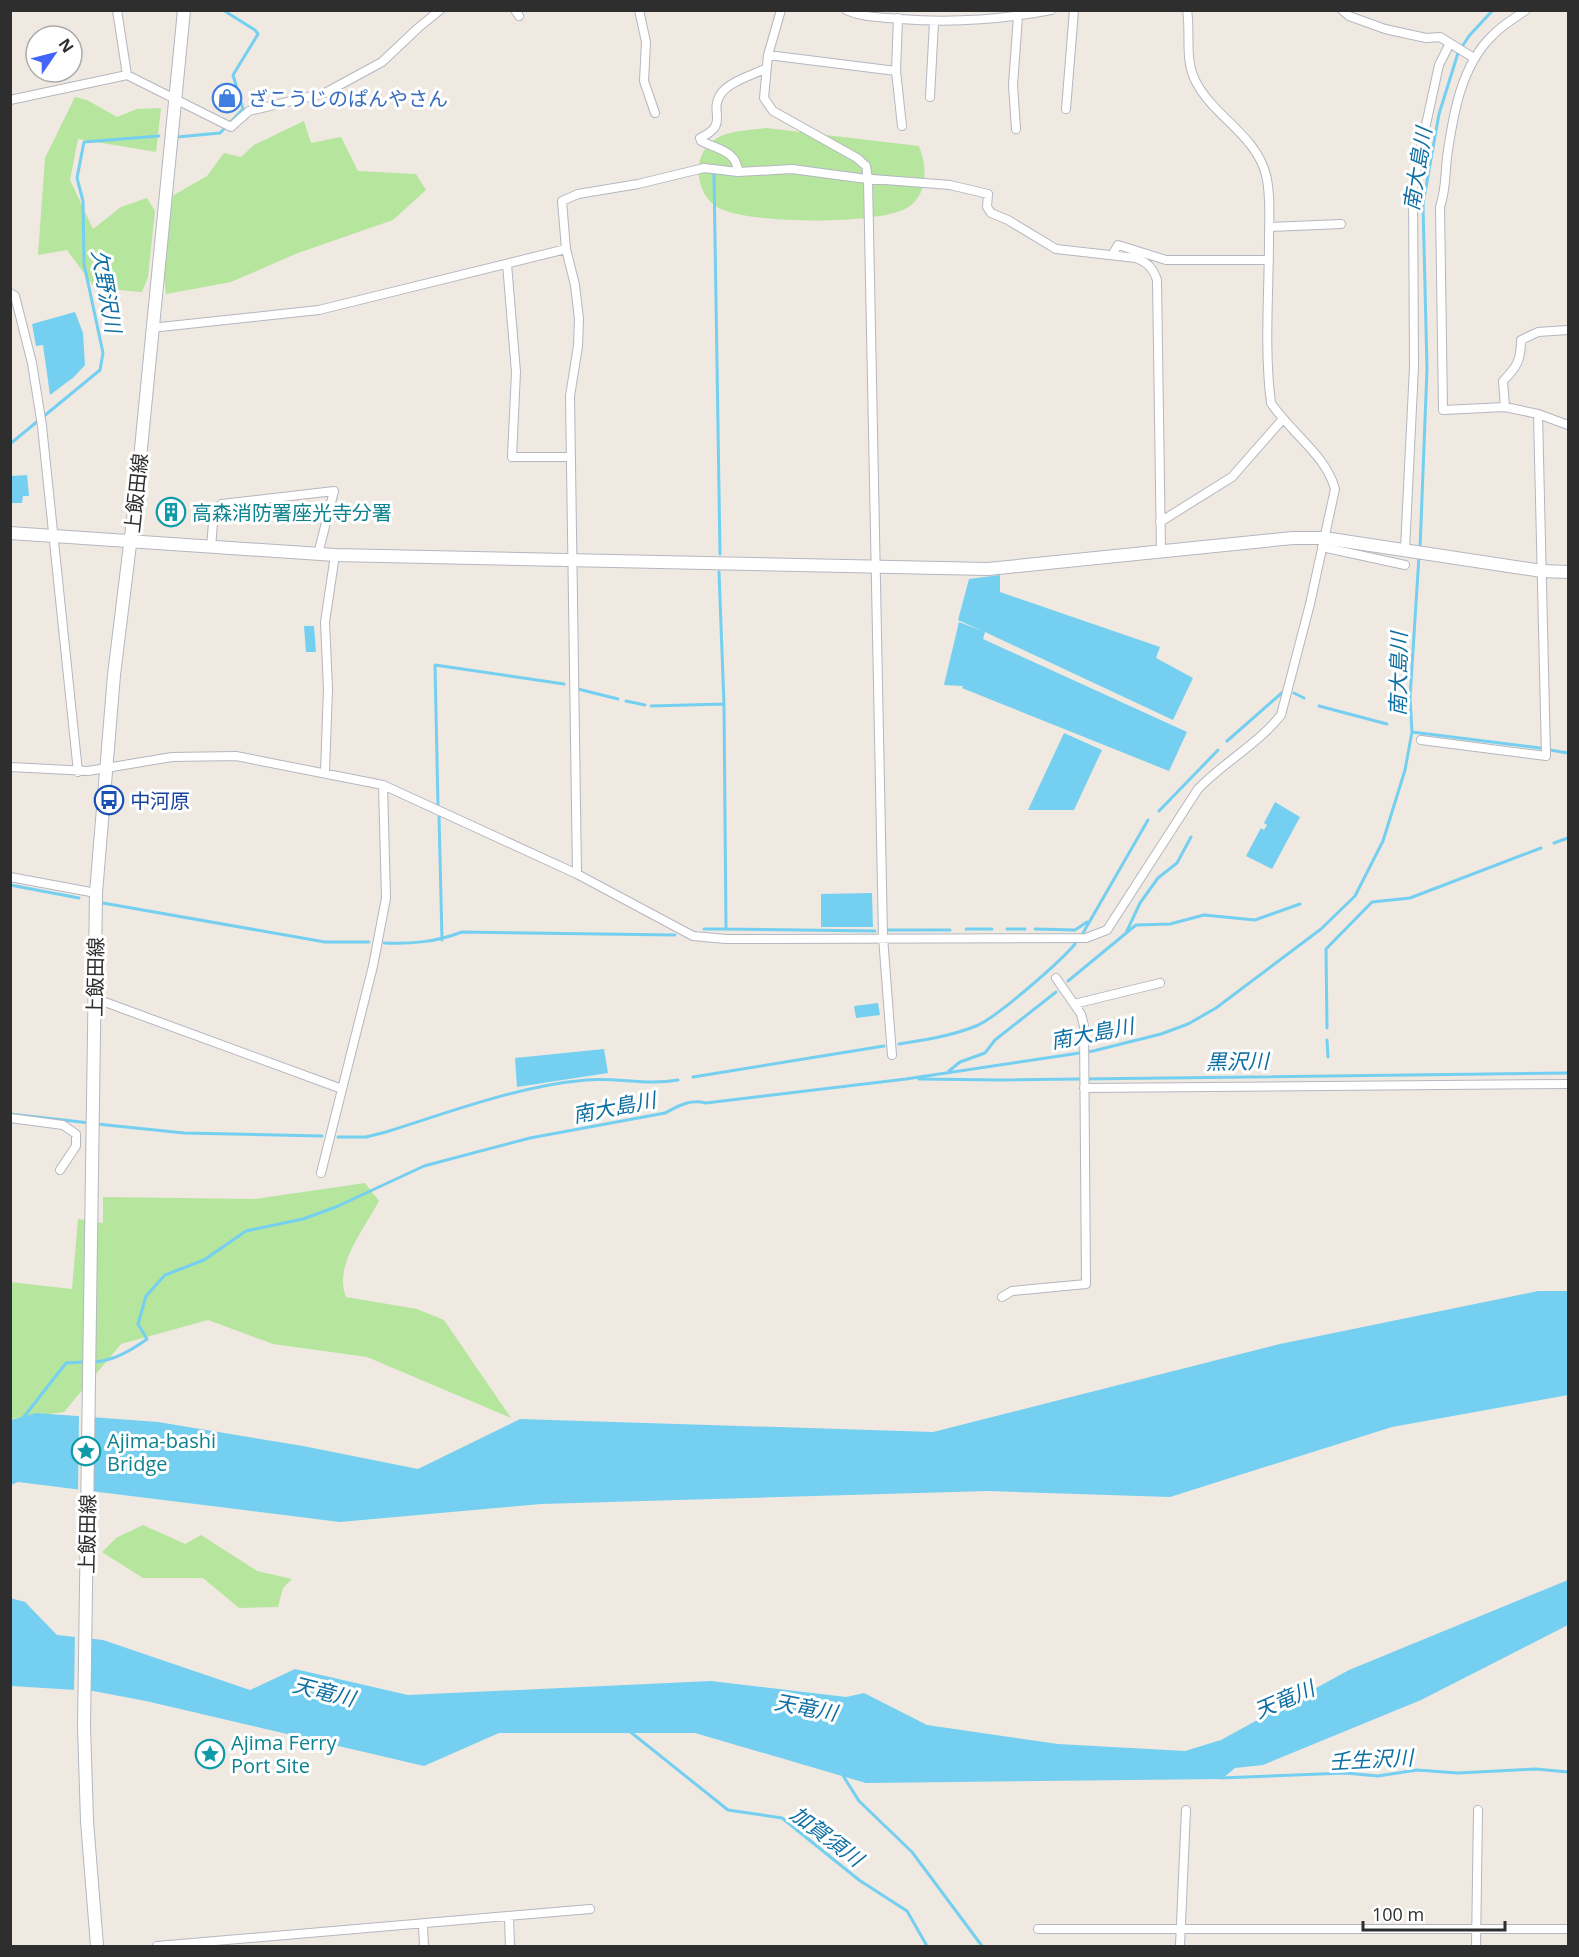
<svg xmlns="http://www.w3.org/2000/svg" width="1579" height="1957" font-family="'Open Sans','Noto Sans JP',sans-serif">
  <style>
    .green { fill: #b6e59e }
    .water { fill: #75cff0 }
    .pier { fill: #efe9e1 }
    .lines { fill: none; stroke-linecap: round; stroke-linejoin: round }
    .stream { stroke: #75cff0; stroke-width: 3 }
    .street-casing { stroke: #b4b7c1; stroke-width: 10 }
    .secondary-casing { stroke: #b4b7c1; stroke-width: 14 }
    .street { stroke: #fff; stroke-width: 8 }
    .secondary { stroke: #fff; stroke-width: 12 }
    .labels { text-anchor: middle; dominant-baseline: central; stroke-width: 6; stroke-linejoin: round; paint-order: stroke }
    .shop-label { font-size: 20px; fill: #366cbe; stroke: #fff; text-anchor: start }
    .street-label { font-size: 20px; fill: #2e2e2e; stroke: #fff }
    .culture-label { font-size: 20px; fill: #0d838f; stroke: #fff; text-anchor: start }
    .transit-label { font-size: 20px; fill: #164399; stroke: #fff; text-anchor: start }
    .water-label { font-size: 21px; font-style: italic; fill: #0d6fa3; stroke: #fff }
  </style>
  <rect width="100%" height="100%" fill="#efe9e1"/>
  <path class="green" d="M75,97L87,100L117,117L137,109L161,108L156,152L78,139L70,180L93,229L121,207L147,198L155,211L148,277L142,292L95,288L67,250L38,255L45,158Z
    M304,121L311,143L341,137L358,171L416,174L426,190L393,220L298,253L231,282L166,294L164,275L172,196L207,176L224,153L241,157L254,145Z
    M766,128L919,146C927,167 929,194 907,208C877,225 753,224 721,209C696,198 690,157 713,141C727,130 748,131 766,128Z
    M365,1183L379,1201C365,1228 333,1266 346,1297L417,1309L444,1320L511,1418L367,1357L273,1344L208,1320L121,1344L64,1412L11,1419L10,1282L72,1289L78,1219L103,1223V1197L255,1199Z
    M143,1525L185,1544L201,1535L257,1571L292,1579L283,1588L278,1607L239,1608L203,1578H143L102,1552L116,1538Z"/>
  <path class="water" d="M75,312L83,333L85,365L74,377L50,395L43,345L36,346L32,324Z
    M27,475L29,496H23L22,503H11V476Z
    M1000,575V592L1160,647L1156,658L1193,678L1173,720L985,632L983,639L1187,732L1169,771L962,688L963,686L944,685L959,622L982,631L958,620L969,579Z
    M304,626H314L316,652H306Z
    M1064,733L1102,750L1074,810H1028Z
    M1275,802L1300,817L1272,869L1246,856L1261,828L1264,830L1267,825L1264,823Z
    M872,893L873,927H821V894Z
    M878,1003L880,1015L856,1018L854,1006Z
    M604,1049L608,1073L517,1087L515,1058Z
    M1538,1291H1568V1395L1392,1427L1170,1497L988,1491L541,1504L340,1522L18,1482L11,1485V1420L36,1413L158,1422L303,1446L418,1469L520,1419L933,1432L1280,1344Z
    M1568,1580V1625L1421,1700L1263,1765L1235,1768L1222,1779L866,1783L695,1733H499L424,1766L146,1701L93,1691L11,1686L10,1598L25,1602L57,1635L103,1640L250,1690L295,1669L408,1695L711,1681L846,1697L864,1693L927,1725L1058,1744L1185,1751L1221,1740L1349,1670Z"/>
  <path class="pier" d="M79,1413L94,1414L93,1494L78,1492Z
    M75,1634L91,1636L90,1694L74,1693Z"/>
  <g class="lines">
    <path class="stream" d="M177,137L220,133L243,109L233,75L258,34L255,30L223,10
      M714,174L720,554
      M10,444L100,370L103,353L84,264L83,201L77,178L84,142L159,136
      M1420,549L1427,369L1423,204L1439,114L1458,53L1469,36L1493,10
      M578,689L618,699
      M1294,693L1304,698
      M626,701L645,705
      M651,706L724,704
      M1319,706L1387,724
      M1412,732L1540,748
      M1227,741L1284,691
      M1550,750L1568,753
      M438,807L435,665L564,684
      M1159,811L1218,750
      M439,816L442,940
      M1554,843L1568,838
      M10,885L79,898
      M103,903L325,942H369
      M704,929H726L724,705L719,572
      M726,929L875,931
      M966,929H992
      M1007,929H1025
      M1035,929L1075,930L1087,922
      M887,930H950
      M1083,933L1148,820
      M1126,933L1140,903L1158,878L1177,863L1191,837
      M384,943C412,944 436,942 462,932L675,935
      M1068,981L1136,925L1170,924L1204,915L1255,920L1300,904
      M1327,1028L1326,949L1372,902L1410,898L1541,848
      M1327,1040L1328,1057
      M899,1044C925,1040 951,1036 976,1026C996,1018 1060,962 1075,944
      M949,1071L960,1062L985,1053L995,1040L1056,992
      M693,1077L884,1046
      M919,1079L1001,1080L1568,1073
      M10,1114L90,1123
      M97,1124L184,1133L322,1136
      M338,1137H366L386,1132C450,1112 518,1086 586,1080C617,1077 647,1086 678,1080
      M92,1362C111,1362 132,1350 147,1339L138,1324L146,1296L165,1275L204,1260L246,1231L303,1219L336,1207L424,1166L530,1138L665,1113C680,1105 690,1099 706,1103L906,1079L1093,1051L1161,1034L1188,1024L1216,1008L1321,929L1355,896L1383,841L1405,770L1412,732L1410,698L1419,556
      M23,1418L66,1363L85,1362
      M628,1730L728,1810L782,1818L859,1880L907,1911L927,1946
      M842,1774L859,1801L912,1852L982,1946
      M1220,1778L1345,1773L1378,1776L1417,1770L1458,1773L1536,1769L1568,1772"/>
    <g class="street-casing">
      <path id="street" d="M117,10L127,75
        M515,10L519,16
        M639,10L646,42L644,81L655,113
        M781,10L768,55L764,98L773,111L857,158L866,166L868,179L883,937L892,1055
        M846,10C864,18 880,17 900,19C952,23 1000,20 1051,10
        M1342,10L1349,16L1385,29L1426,38L1440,37L1474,58
        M898,18L896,71L902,126
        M768,55L896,71
        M930,97L934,22
        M10,100L127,75L231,127L249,111L325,93L382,62L418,28L440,10
        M1066,109L1074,10
        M1016,129L1013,85L1018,16
        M738,172C737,151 717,149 701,141L700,138C730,124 709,113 720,95C728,82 752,75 765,69
        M1269,227L1341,224
        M1112,255L1118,245L1166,260H1269
        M507,264L516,372L512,457H570
        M10,293L15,296L32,363L42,426L78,772
        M151,328L319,310L566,249
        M1505,407L1503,381C1517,367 1521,360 1521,340L1538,332L1568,330
        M1538,414L1568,425
        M1160,522L1232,477L1282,420
        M1322,547L1405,565
        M211,548L214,510L222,504L334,491L318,554
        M1405,549L1414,367L1413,184L1439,65L1449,45
        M1421,740L1546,756L1538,414L1505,407L1443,410L1440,207C1446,190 1445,175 1447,157C1453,115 1461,65 1493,35C1502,25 1515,18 1526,10
        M10,767L88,771L172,757L236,756L383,785L577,874L693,936L726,939L1086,938L1107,930L1198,789C1224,762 1258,744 1281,715L1310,604L1335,489C1326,455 1290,432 1271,403C1264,350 1269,293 1269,239C1269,219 1271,195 1266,175C1256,135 1214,117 1196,82C1184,60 1191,34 1187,10
        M325,772L328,689L325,622L335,555
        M577,874L570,396L578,346L579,319L575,285L566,249L562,201L578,194L638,184L704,168L738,172L792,169L859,178L950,185L988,194L987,207L991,213L1008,220L1056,249L1136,258C1148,263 1153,268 1157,280L1161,552
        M10,877L96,893
        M102,1001L342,1089
        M1074,1004L1160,983
        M1084,1088L1568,1084
        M10,1118L63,1125L76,1134V1146L60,1170
        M321,1173L373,966L386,898L383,785
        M1002,1297L1012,1291L1086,1284L1084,1026L1081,1014L1056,978
        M509,1918L510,1946
        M423,1926L424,1946
        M1038,1929H1568
        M157,1946L590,1909
        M1180,1946L1186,1810
        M1476,1946L1478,1810"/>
    </g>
    <g class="secondary-casing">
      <path id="secondary" d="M10,533L335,555L988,569L1293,538H1324L1542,571L1568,572
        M97,1946L87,1821L84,1727L96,893L114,675L138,479L184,10"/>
    </g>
    <use href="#street" class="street"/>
    <use href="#secondary" class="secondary"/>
  </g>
  <defs>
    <g id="shop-ring" transform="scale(1.5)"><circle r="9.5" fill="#fff" stroke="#3f7fe0" stroke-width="1.5"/><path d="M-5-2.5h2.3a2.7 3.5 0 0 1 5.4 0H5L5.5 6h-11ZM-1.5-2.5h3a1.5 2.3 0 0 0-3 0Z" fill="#3f7fe0"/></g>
    <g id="building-ring" transform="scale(1.5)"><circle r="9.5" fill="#fff" stroke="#0f9aa8" stroke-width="1.5"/><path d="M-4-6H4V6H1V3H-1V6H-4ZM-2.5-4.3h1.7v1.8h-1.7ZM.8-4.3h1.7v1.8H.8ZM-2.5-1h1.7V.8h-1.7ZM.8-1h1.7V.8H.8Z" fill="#0f9aa8"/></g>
    <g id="bus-ring" transform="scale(1.5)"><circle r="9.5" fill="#fff" stroke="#1a4fb4" stroke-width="1.5"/><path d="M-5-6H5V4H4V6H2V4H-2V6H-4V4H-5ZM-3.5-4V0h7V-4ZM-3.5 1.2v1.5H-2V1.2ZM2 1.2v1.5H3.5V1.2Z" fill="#1a4fb4"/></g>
    <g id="sight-ring" transform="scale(1.5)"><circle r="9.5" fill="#fff" stroke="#0f9aa8" stroke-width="1.5"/><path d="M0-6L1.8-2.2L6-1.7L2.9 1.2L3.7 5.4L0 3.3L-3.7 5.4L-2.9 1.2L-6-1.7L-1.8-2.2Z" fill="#0f9aa8"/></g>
  </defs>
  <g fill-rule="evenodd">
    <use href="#shop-ring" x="227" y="98"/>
    <use href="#building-ring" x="171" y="512"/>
    <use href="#bus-ring" x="109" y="800"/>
    <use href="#sight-ring" x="86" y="1451"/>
    <use href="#sight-ring" x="210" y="1754"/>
  </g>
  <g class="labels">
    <g class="shop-label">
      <text x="248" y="98">ざこうじのぱんやさん</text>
    </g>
    <g class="street-label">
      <text transform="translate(136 493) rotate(-84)">上飯田線</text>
      <text transform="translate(95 977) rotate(-89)">上飯田線</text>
      <text transform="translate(87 1534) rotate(-89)">上飯田線</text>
    </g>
    <g class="culture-label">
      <text x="192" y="512">高森消防署座光寺分署</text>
      <text x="107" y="1440">Ajima-bashi<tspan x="107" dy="23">Bridge</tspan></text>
      <text x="231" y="1742">Ajima Ferry<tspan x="231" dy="23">Port Site</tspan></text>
    </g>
    <g class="transit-label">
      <text x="130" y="800">中河原</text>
    </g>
    <g class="water-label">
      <text transform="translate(1417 169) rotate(-81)">南大島川</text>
      <text transform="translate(107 291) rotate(80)">欠野沢川</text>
      <text transform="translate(1398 674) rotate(-89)">南大島川</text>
      <text transform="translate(1092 1033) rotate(-11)">南大島川</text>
      <text transform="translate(1237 1061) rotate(-1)">黒沢川</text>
      <text transform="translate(614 1107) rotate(-11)">南大島川</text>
      <text transform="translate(324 1691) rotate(14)">天竜川</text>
      <text transform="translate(1284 1699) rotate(-23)">天竜川</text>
      <text transform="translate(806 1707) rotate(11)">天竜川</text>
      <text transform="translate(1371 1759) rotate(-3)">壬生沢川</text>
      <text transform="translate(827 1836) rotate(37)">加賀須川</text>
    </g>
  </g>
  <rect width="1579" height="1957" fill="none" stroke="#2e2e2e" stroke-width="24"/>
  <g transform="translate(54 54) rotate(55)"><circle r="28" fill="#ffffff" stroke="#ababab" stroke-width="1.5"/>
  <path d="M0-4.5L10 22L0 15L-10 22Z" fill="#4264fb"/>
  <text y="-9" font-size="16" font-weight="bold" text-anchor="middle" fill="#2e2e2e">N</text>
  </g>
  <path d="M1363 1921v9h142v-9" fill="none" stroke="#2e2e2e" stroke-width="3"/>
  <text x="1372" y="1921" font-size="18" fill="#2e2e2e" stroke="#ffffff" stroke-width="4.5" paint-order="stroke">100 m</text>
</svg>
